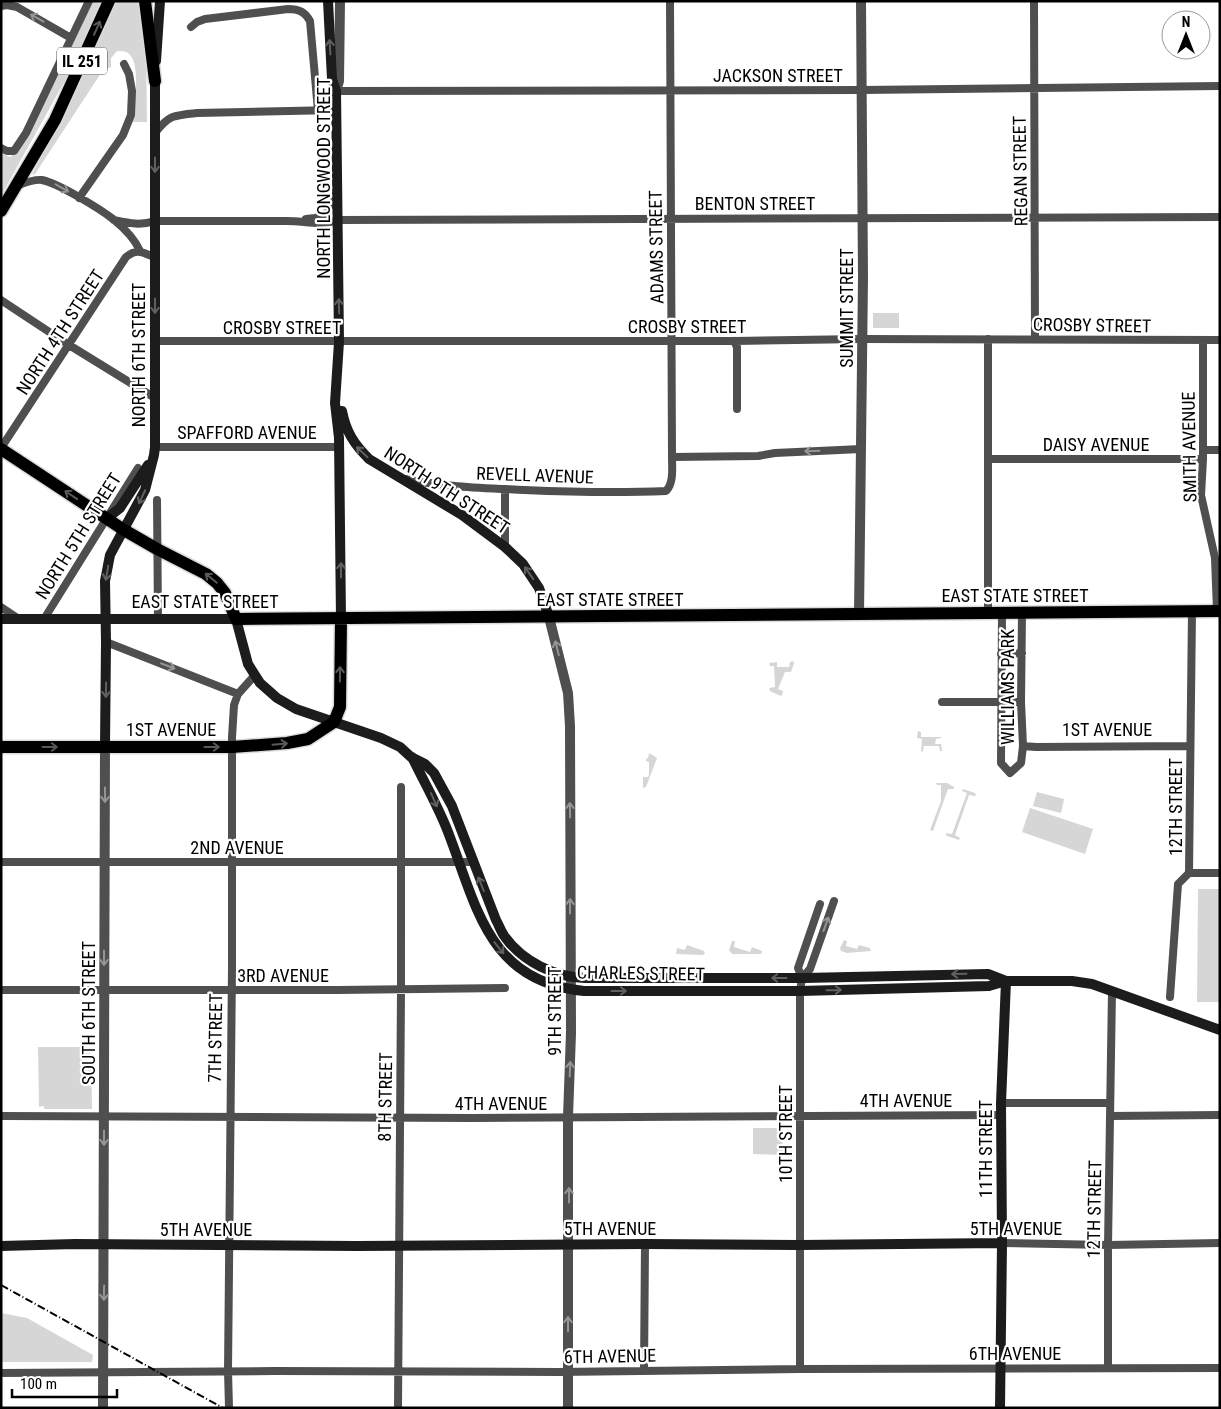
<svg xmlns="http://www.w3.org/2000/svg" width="1221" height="1409" font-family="'Roboto Condensed',sans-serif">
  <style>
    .green { fill: #d6d6d6 }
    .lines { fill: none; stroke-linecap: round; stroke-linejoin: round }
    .primary-casing { stroke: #dbdbdb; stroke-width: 15 }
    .minor { stroke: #4f4f4f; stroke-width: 8 }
    .tertiary { stroke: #4f4f4f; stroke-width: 10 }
    .secondary { stroke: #1c1c1c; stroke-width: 10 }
    .primary { stroke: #000; stroke-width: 12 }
    .rail { stroke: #000; stroke-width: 2; stroke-dasharray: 8 2.5 1 2.5; stroke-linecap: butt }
    .oneway { stroke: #959595 }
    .oneway2 { stroke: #595959 }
    .oneway3 { stroke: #606060 }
    .labels { text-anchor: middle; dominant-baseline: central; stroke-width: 4.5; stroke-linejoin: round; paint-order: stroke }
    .shield { fill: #fff; stroke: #4c4c4c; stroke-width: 1 }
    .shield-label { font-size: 16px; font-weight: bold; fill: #000 }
    .street-label { font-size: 18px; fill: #000; stroke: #fff }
  </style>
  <rect width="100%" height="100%" fill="#fff"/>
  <path class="green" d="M93,1H101L67,77L1,196V153L10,157L19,151L58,76Z
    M113,1H141L146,48L147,122H131C134,108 142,63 128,53C125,51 121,51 117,51L111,58V67L103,70L35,174L32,175L61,116Z
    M873,313H899V328H873Z
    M793,661L794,663L791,672H785L778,689L783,691L782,695L781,696L770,691L769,688L775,687L774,666H770L769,663L777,662V667H789L790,662Z
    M918,731L921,732V737H942L941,738L936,739L935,744H941L942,751H940L939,746H924L923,751L921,752L922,739L917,738Z
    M649,753L657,758L646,787L643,788V777H648L649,775V762L646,761V759L648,758Z
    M936,783H947L954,787V789H948L933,831L930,830L941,801V785H937Z
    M963,789L975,793L976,796L969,795L955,835L960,838L959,840L947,836L946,835V833L952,834L967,793L962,791Z
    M1037,792L1064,799L1061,813L1033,806Z
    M1030,808L1093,829L1085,854L1022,832Z
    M1198,889H1220V1002H1197Z
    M844,940L847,941L846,946L857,949L859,945L870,948L871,951L847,953L841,951L840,948Z
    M732,941H735L734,947L750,952L752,947L762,951V953L760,954H732L729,950Z
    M687,945L704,951L705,953L703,955L676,954L677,948L685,950Z
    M38,1047H91L92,1109H44V1106L39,1107Z
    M753,1128H783L782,1155L753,1154Z
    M1,1313L27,1318L93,1355L92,1362H1Z"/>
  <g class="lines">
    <g class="primary-casing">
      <path id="primary" d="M145,1L155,81
        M1,211L55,120L109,1
        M1,449L124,530L157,549L206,574L217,583L225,593L236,619L1220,611
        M1,747H232L287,743L308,739L334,722L340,707L341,619"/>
    </g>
    <path class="minor" d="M1034,1L1035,339
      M1,6L7,5L17,7L71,38
      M191,27L197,22L205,19L288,9C299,9 305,12 310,21L318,111
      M336,91L862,90L1220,86
      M155,133C169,115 174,115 197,113L336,110
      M1,148L7,151H14L26,133L89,1
      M16,186C24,183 34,179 42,180C58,183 100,209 113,219C124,228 135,239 140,251
      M79,198L123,135L131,115L132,91L129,74L124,64
      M306,219L315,218L326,214L336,194
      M114,220C128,223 140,226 155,221C199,221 243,221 287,221C305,221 321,226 338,220L1220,217
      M1,300L69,345L155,398
      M988,339V613
      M155,341H734L862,339L1220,340
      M734,341L737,347V409
      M1203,341V459L1201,495L1215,558L1217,611
      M155,447H339
      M1,448L126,257C137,248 142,252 154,257
      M1203,450H1220
      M672,457L758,456L775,453L861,449
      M989,459H1203
      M405,479C445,487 484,488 524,490C571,492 618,493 666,491C674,483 672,468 672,457L670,1
      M505,489V547
      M157,500L158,619
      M1,607L19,619
      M1002,613L1001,763L1010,773L1021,763L1023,746L1021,702L1022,613
      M44,619L138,468
      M106,642L238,694
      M1001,654L1022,653
      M942,702H1021
      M1023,746L1036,747L1190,746
      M1,862H473
      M1189,873H1220
      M802,978L810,969L834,901
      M1,990H337L505,988
      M1170,997L1178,884L1189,873L1192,611
      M1001,1103H1110
      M1,1116L472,1118L1001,1115
      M1111,1116L1220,1115
      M1002,1243L1108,1245L1220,1243
      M1108,1368V1245L1112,991
      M800,1369V991L802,978L798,968L820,904
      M644,1371L645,1244
      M1,1373L275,1371L558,1372L800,1369L1220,1368
      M229,1408L228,1371L232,967V737L234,705L238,694L255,675
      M398,1408L401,990V787"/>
    <path class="tertiary" d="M336,91L339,81L340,1
      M859,614L863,278L861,1
      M549,617L568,693L570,726L571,1033L568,1117V1408
      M103,1408L105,746"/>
    <path class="secondary" d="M328,1L332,79L336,91L339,342L335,403L339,438L341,619
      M156,61L160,1
      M342,411C346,432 354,444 369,459L462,515L505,547L523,564L539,588L549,617
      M106,519L120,508L148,465
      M1,619H236L248,664L260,683L277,698L296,709L381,738L400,747L411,757L425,764L434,773L452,806L496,920C499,925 501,932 505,937C523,962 555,977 585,978H804L988,974L1006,981
      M105,746L106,642L105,581L110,555L145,490L154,455L155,447V75
      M412,757C424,782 438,806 448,832C477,907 488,982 584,991H800L989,986L1006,981H1072L1092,984L1220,1030
      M1,1246L75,1244L357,1246L645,1244L799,1245L1002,1243
      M1000,1408L1002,1243L1001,1103L1006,981"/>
    <use href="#primary" class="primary"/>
    <path class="rail" d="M1,1285L223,1408"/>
  </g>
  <defs><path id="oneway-shaft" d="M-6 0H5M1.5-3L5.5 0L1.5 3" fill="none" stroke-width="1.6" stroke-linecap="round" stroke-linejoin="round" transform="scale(1.25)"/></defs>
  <g class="oneway">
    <use href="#oneway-shaft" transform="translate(37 18) rotate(-151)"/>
    <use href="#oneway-shaft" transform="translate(62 188) rotate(30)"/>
    <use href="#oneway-shaft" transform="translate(812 451) rotate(178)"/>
    <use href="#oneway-shaft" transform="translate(557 648) rotate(-104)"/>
    <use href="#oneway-shaft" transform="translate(168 666) rotate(21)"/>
    <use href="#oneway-shaft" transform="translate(105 795) rotate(90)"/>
    <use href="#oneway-shaft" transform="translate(570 810) rotate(-91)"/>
    <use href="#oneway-shaft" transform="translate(570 906) rotate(-90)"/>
    <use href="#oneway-shaft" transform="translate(826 924) rotate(-70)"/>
    <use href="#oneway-shaft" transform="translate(104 958) rotate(90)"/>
    <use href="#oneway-shaft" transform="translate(570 1069) rotate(-88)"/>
    <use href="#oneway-shaft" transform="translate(104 1138) rotate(90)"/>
    <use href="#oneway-shaft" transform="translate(569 1195) rotate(-90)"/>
    <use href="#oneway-shaft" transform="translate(104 1293) rotate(91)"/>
    <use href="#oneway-shaft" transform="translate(568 1324) rotate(-90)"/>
  </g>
  <g class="oneway2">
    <use href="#oneway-shaft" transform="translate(97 28) rotate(-66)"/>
    <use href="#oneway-shaft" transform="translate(71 495) rotate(-146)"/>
    <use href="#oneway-shaft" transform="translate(211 578) rotate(-141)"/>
    <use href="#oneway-shaft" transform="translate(340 674) rotate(-89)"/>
    <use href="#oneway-shaft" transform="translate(280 744) rotate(-5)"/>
    <use href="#oneway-shaft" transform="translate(50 747)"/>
    <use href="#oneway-shaft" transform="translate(212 747)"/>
  </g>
  <g class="oneway3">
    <use href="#oneway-shaft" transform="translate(330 47) rotate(-93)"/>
    <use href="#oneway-shaft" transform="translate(155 165) rotate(90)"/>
    <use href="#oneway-shaft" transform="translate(155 306) rotate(90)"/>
    <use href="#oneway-shaft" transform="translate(339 306) rotate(-91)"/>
    <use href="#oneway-shaft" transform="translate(362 452) rotate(-137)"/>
    <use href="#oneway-shaft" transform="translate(142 497) rotate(115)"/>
    <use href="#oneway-shaft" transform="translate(341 570) rotate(-90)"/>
    <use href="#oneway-shaft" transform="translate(107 573) rotate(100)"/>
    <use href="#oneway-shaft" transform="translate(529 573) rotate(-125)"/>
    <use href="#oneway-shaft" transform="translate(106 690) rotate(91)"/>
    <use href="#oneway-shaft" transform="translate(434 800) rotate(66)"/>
    <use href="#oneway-shaft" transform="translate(481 884) rotate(-112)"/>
    <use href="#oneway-shaft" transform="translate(499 948) rotate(51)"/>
    <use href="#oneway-shaft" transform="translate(959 974) rotate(179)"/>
    <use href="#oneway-shaft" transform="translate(779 978) rotate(180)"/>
    <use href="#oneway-shaft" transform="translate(834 990) rotate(-1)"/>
    <use href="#oneway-shaft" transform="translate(619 991)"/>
  </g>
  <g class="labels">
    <rect class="shield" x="57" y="47.5" width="50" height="27" rx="4"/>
    <g class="shield-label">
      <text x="82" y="61">IL 251</text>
    </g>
    <g class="street-label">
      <text x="778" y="75">JACKSON STREET</text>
      <text transform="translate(1020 171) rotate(-91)">REGAN STREET</text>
      <text transform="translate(323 178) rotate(-90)">NORTH LONGWOOD STREET</text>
      <text x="755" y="203">BENTON STREET</text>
      <text transform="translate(656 247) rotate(-91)">ADAMS STREET</text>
      <text transform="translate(846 308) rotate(-90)">SUMMIT STREET</text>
      <text transform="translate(1092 325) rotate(1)">CROSBY STREET</text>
      <text x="687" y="326">CROSBY STREET</text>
      <text x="282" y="327">CROSBY STREET</text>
      <text transform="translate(60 332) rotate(-57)">NORTH 4TH STREET</text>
      <text transform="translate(138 355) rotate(-90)">NORTH 6TH STREET</text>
      <text x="247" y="432">SPAFFORD AVENUE</text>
      <text x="1096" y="444">DAISY AVENUE</text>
      <text transform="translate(1189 447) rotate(-91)">SMITH AVENUE</text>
      <text transform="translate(535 475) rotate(2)">REVELL AVENUE</text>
      <text transform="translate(447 490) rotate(33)">NORTH 9TH STREET</text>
      <text transform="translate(78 536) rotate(-58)">NORTH 5TH STREET</text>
      <text x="1015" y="595">EAST STATE STREET</text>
      <text x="610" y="599">EAST STATE STREET</text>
      <text x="205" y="601">EAST STATE STREET</text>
      <text transform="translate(1007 687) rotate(-90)">WILLIAMS PARK</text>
      <text x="171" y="729">1ST AVENUE</text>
      <text x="1107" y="729">1ST AVENUE</text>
      <text transform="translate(1175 807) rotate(-90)">12TH STREET</text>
      <text x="237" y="847">2ND AVENUE</text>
      <text transform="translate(641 973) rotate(1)">CHARLES STREET</text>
      <text x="283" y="975">3RD AVENUE</text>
      <text transform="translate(554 1011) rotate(-90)">9TH STREET</text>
      <text transform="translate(88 1013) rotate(-90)">SOUTH 6TH STREET</text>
      <text transform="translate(215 1038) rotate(-89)">7TH STREET</text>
      <text transform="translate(385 1097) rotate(-89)">8TH STREET</text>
      <text x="906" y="1100">4TH AVENUE</text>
      <text x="501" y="1103">4TH AVENUE</text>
      <text transform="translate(785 1134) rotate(-90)">10TH STREET</text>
      <text transform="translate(985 1149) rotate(-90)">11TH STREET</text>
      <text transform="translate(1094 1209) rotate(-89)">12TH STREET</text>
      <text x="610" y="1228">5TH AVENUE</text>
      <text x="1016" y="1228">5TH AVENUE</text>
      <text x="206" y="1229">5TH AVENUE</text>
      <text x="1015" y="1353">6TH AVENUE</text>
      <text transform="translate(610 1356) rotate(-1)">6TH AVENUE</text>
    </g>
  </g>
  <rect width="1221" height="1409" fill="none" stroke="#000000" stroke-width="5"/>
  <g transform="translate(1186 35)"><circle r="24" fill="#ffffff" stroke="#999999"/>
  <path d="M0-4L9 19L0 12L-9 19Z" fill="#000000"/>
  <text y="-8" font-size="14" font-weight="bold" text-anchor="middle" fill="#000000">N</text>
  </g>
  <path d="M12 1389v8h105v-8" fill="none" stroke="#000000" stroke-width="2.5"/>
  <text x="20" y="1389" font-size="15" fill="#000000" stroke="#ffffff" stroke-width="4" paint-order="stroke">100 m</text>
</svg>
